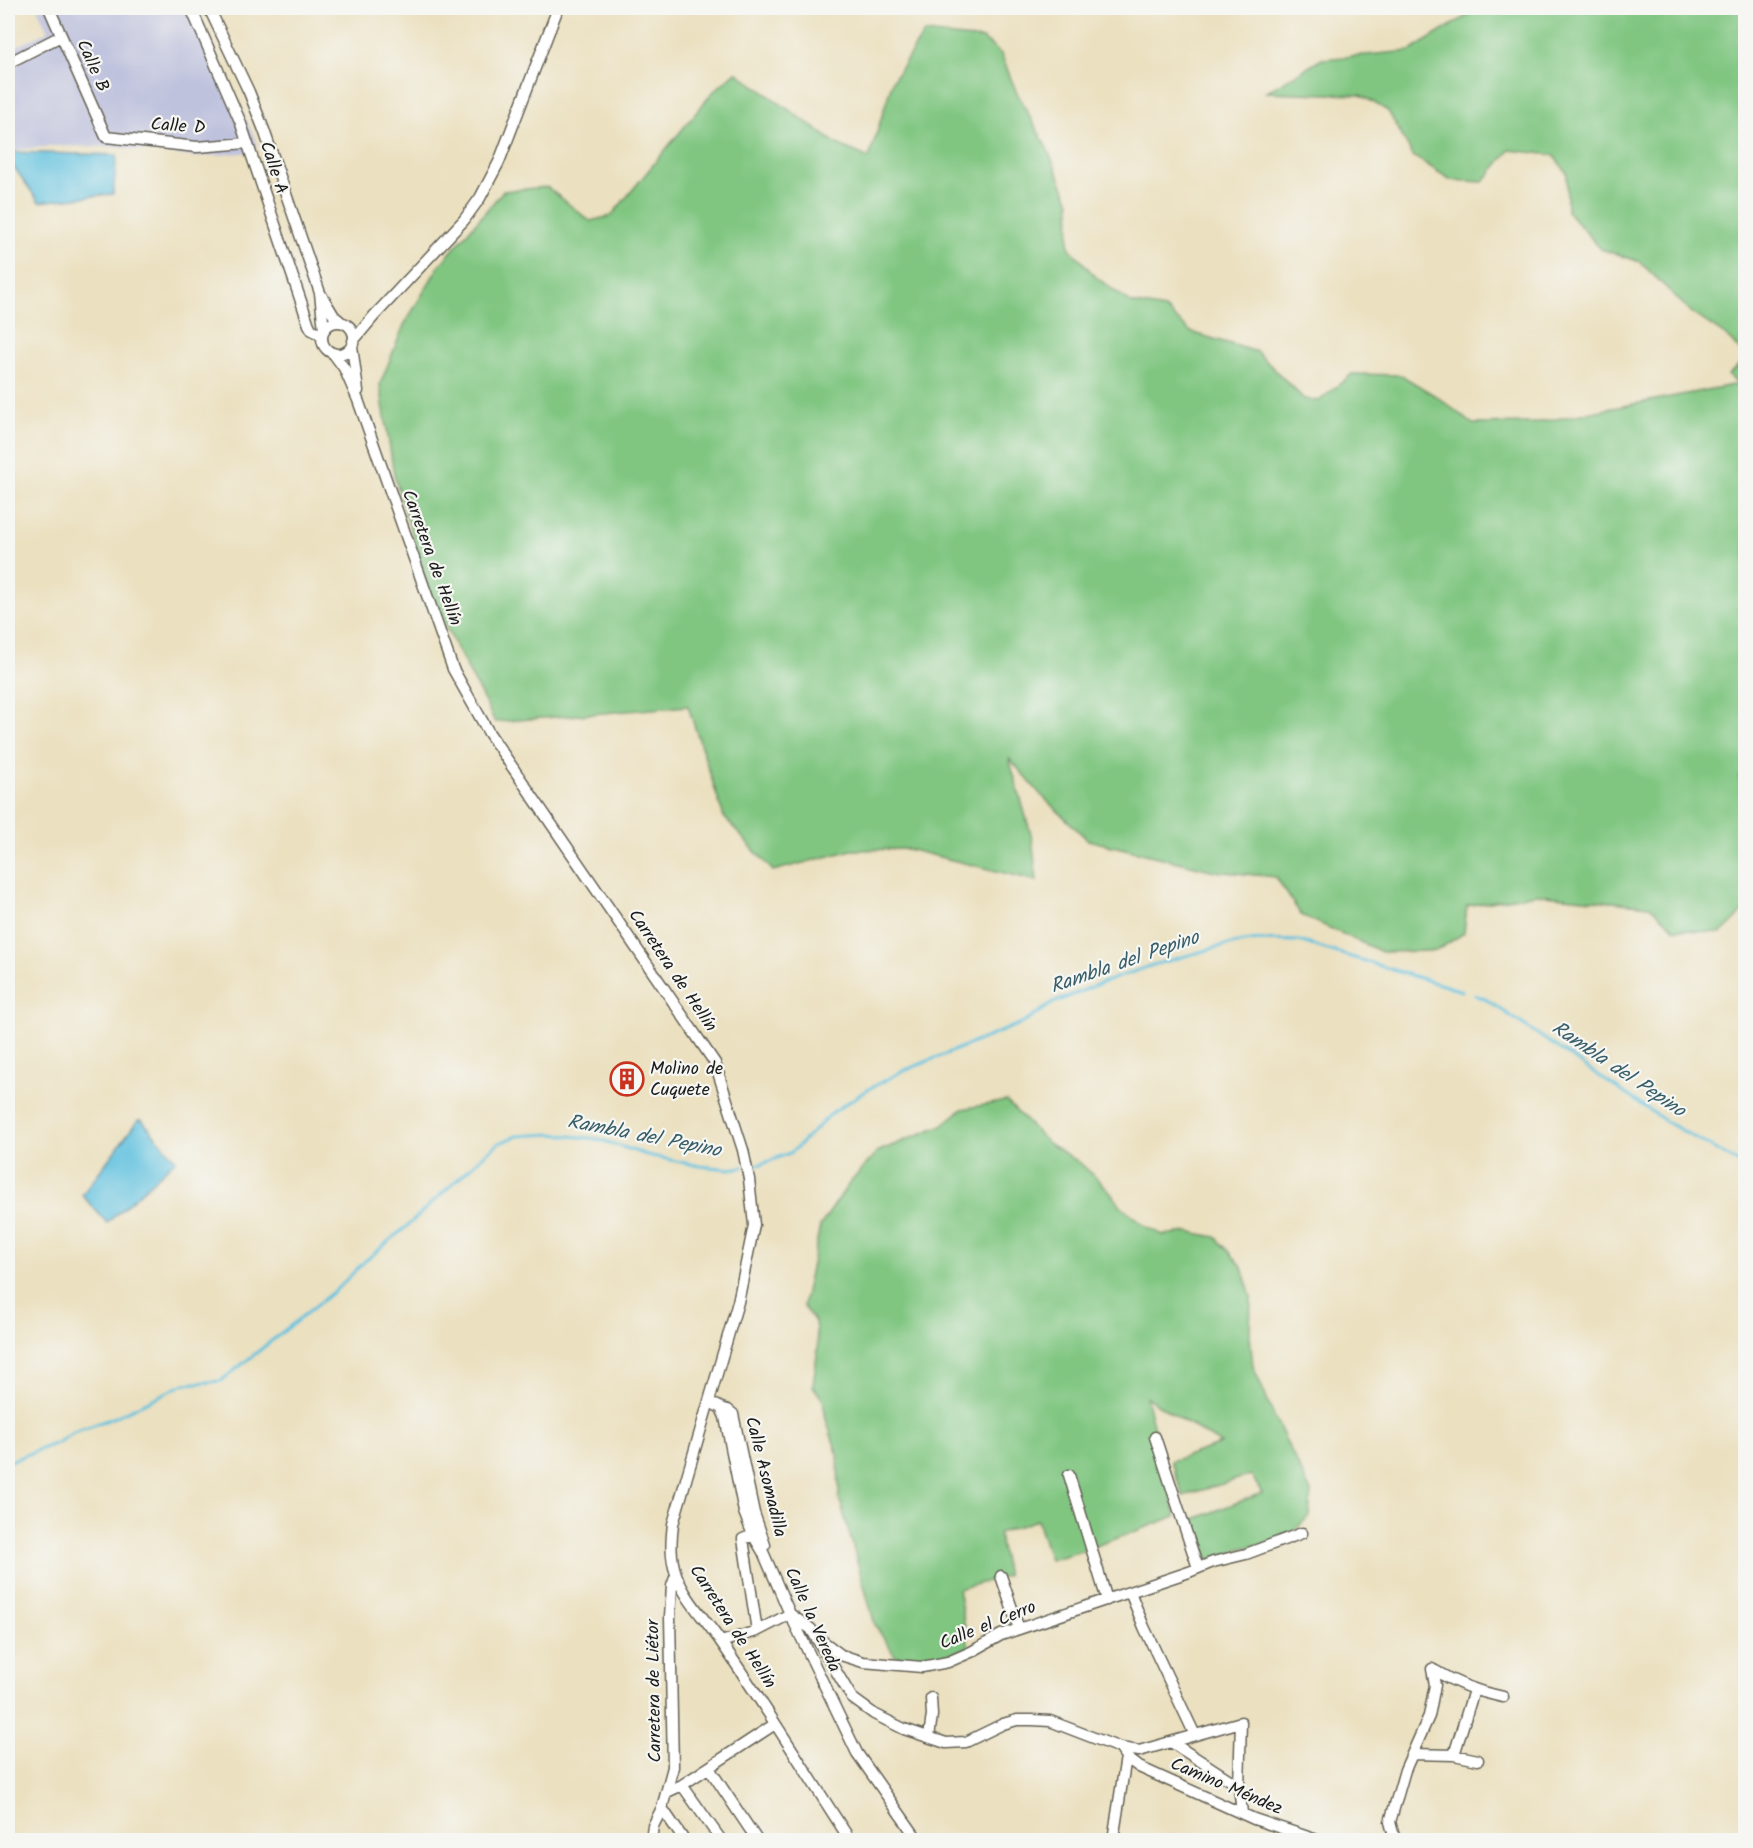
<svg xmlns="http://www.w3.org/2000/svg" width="1753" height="1848" font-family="Kalam,sans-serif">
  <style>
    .industrial { fill: #bfc2dd }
    .green { fill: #80c681; stroke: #4e714e; stroke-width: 1.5 }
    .water { fill: #61c1df; stroke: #3e6e7e; stroke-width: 1.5 }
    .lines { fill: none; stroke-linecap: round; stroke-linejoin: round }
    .stream { stroke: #61c1df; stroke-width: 3 }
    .minor-casing { stroke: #646155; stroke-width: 13 }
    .minor { stroke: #fff; stroke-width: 10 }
    .labels { text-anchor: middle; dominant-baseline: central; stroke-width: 4.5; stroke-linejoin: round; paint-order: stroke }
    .street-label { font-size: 18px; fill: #1c1c1c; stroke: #f6f6f2 }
    .poi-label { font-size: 18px; fill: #1c1c1c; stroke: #f6f6f2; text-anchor: start }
    .water-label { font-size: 20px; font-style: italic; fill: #385e6a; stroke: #f6f6f2 }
  </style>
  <rect width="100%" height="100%" fill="#f6f6f2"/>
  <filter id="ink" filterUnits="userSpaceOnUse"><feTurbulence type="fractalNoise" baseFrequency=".0167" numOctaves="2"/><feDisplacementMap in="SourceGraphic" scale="12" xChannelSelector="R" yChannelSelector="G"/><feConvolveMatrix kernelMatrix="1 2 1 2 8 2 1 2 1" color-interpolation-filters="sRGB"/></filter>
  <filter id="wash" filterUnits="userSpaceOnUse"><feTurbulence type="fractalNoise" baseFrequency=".008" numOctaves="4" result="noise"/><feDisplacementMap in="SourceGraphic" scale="24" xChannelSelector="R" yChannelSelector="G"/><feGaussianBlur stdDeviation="1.35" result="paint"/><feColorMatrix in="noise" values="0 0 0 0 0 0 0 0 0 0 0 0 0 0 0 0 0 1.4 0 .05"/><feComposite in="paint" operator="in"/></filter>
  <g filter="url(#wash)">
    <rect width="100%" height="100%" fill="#ebe0bf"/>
    <path class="industrial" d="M37,8H197L257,144L254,152L194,157L115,147L52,146L8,151V51L48,31Z"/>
    <path class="green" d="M1479,8H1745V355L1725,335L1691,312L1640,262L1601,249L1567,211V173L1553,155L1510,150L1483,182L1451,180L1413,156L1388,111L1361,95L1266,92L1322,59L1410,51Z
      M924,33L983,39L1001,54L1016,91L1046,146L1070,202L1069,247L1096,277L1131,303L1165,309L1191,332L1257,352L1304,399L1319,401L1352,374L1401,375L1436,396L1473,424L1535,423L1738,384L1728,375L1745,360L1746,776H1739L1746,821L1745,910L1721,933L1675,929L1650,906L1536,894L1467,906L1464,933L1436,951L1382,952L1301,915L1276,877L1215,871L1088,840L1042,796L1009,758L1032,838L1037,881L907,849L852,850L773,871L724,817L688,706L495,722L432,600L394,475L380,384L404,325L439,266L503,191L547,187L590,221L611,216L713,92L736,72L837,144L869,158L893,80Z
      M1006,1101L1048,1143L1079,1162L1104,1185L1122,1207L1145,1226L1163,1235L1188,1232L1216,1237L1241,1265L1251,1296L1250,1336L1253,1366L1275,1418L1311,1492L1309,1516L1294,1531L1274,1543L1242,1548L1210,1561L1189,1521L1262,1493L1251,1475L1183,1496L1171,1461L1221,1444L1146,1397L1176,1516L1085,1550L1050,1560L1037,1520L998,1533L1007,1576L958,1589L969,1648L921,1661L895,1656L875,1625L839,1497L838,1456L826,1419L823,1400L813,1386L818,1347L815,1322L803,1306L820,1226L848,1185L877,1152L942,1125L962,1109Z"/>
    <path class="water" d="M8,152L117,155L113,194L39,202L8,159Z
      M138,1120H142L176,1160L107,1223L82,1195Z"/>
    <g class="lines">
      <path class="stream" d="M1475,995L1487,1000L1667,1122L1746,1167
        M750,1166L762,1164L792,1152L833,1112L867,1090L901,1072L1027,1021L1051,1004L1096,985L1153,965L1225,945L1258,940L1299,941L1462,991
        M8,1462L59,1442L74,1432L113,1418L184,1384L221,1381L338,1288L365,1261L406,1227L485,1154L499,1143L517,1136L552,1134L598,1139L647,1155L700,1166L730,1169L743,1167"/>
    </g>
  </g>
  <g filter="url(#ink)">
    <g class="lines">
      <g class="minor-casing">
        <path id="minor" d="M49,8L106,137L197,147L247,143
          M191,8L240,121L309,325L312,330L322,336
          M209,8L249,92L264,130L320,293L324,330
          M10,62L61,36
          M320,293L334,316L341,322
          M322 338a16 16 0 1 1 32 0a16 16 0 1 1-32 0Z
          M353,341L374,316L464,220L480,198L499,162L558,8
          M352,346L358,391
          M333,353L344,368L358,400L453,669L489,733L715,1063L743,1150L749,1179L754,1225L738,1302L673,1524C671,1541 670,1557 676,1574C684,1598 706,1620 721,1642C766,1707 807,1774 850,1840
          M710,1402L721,1408L725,1417L744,1512L753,1535L763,1552L790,1614L857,1753L918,1840
          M721,1408L728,1410L733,1414L754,1513L765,1545
          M1155,1437L1198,1568
          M1069,1475L1107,1600
          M753,1535L743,1539L757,1631
          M1001,1576L1019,1629
          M1130,1592L1144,1627L1195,1735
          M821,1640L841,1655L863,1662L922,1667L948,1662L971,1652L1001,1635L1189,1572L1213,1562L1246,1554L1302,1533
          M721,1642L757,1631L790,1614L811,1629L852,1698L874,1714L904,1729L946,1743L966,1742L1003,1724L1017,1720H1032L1050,1721L1120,1748L1126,1757L1139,1767L1254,1819L1317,1840
          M1432,1669C1455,1683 1477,1692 1503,1697
          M929,1737L932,1715L931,1698
          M1120,1748L1139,1751L1241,1722L1239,1786L1171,1742
          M1412,1754L1454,1755L1478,1760
          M1454,1755L1474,1690
          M709,1768L757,1840
          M682,1785L721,1840
          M1239,1786L1242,1813
          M667,1792L682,1785L775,1724
          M662,1808L684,1840
          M651,1840L653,1826L662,1808L673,1767L670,1617L672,1586L676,1575
          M1113,1840L1126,1757
          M1395,1840L1390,1822L1405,1770L1429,1716L1435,1685L1432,1669"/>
      </g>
      <use href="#minor" class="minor"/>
    </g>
  </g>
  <defs>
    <g id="building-ring" transform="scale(1.725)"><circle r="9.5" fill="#f6f6f2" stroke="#c8321e" stroke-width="1.5"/><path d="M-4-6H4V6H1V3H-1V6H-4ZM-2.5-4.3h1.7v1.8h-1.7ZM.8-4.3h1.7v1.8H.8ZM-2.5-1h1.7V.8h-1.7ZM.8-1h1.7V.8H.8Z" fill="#c8321e"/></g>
  </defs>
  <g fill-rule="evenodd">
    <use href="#building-ring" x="627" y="1079"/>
  </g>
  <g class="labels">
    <g class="street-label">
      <text transform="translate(92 66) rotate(66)">Calle B</text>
      <text transform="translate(178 127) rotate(4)">Calle D</text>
      <text transform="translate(273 168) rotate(72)">Calle A</text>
      <text transform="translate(431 558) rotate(70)">Carretera de Hellín</text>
      <text transform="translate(672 971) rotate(56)">Carretera de Hellín</text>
      <text transform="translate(765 1477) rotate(76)">Calle Asomadilla</text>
      <text transform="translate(812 1620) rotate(66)">Calle la Vereda</text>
      <text transform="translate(988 1626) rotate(-22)">Calle el Cerro</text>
      <text transform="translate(732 1627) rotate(57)">Carretera de Hellín</text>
      <text transform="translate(655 1691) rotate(-91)">Carretera de Liétor</text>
      <text transform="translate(1226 1787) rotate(23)">Camino Méndez</text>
    </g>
    <g class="poi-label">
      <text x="650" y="1069">Molino de<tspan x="650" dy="21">Cuquete</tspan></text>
    </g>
    <g class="water-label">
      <text transform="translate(1125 963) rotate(-19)">Rambla del Pepino</text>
      <text transform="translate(1618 1070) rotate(34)">Rambla del Pepino</text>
      <text transform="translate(644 1137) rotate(11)">Rambla del Pepino</text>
    </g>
  </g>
  <rect width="1753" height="1848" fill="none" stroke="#f6f6f2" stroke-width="30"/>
</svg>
